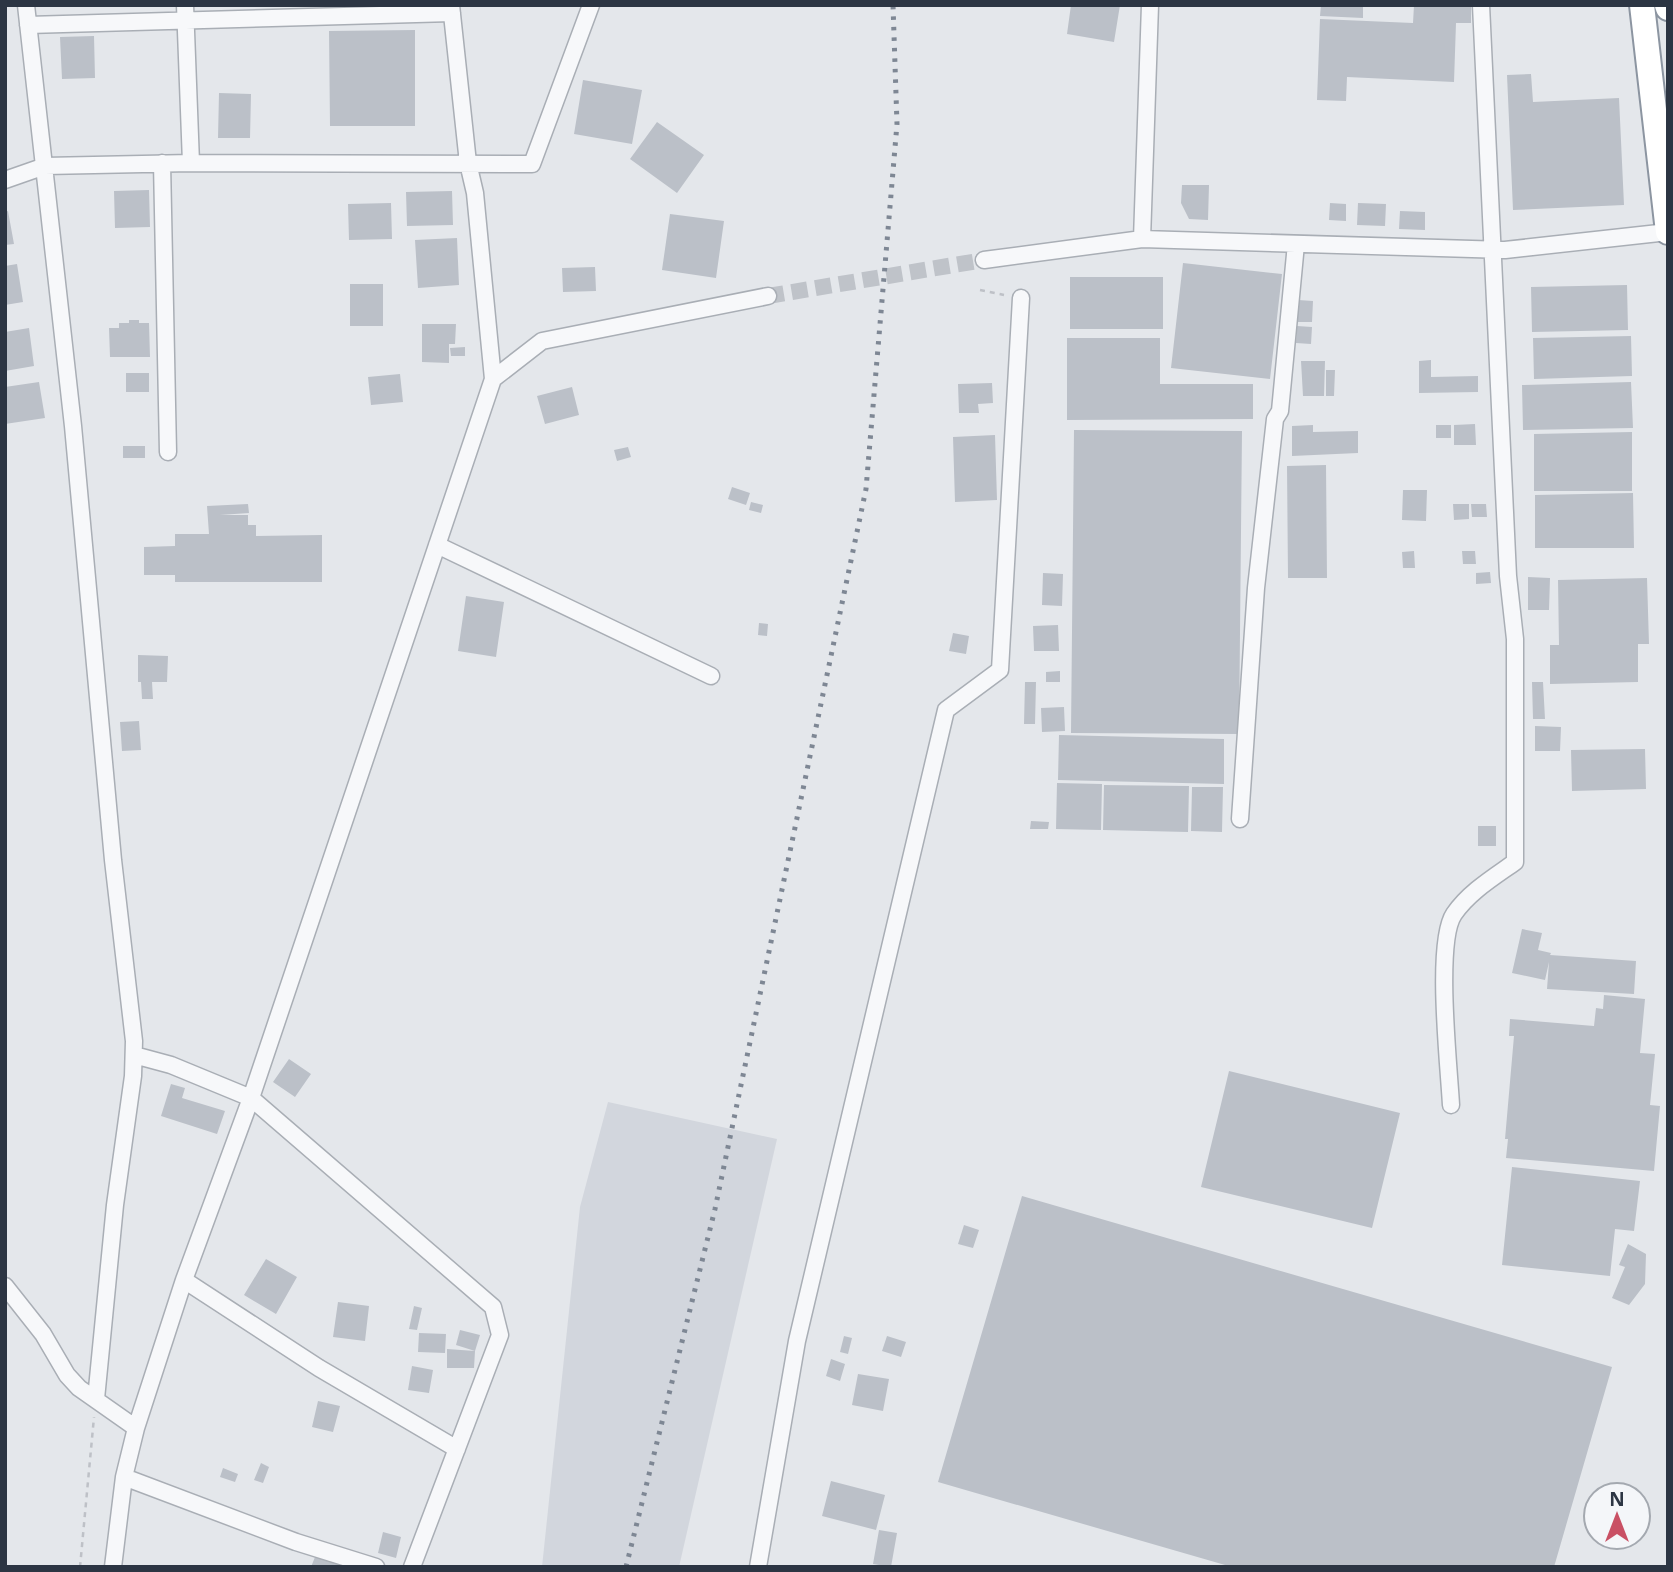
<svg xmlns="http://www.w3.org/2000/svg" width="1673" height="1572" font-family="'Noto Sans',sans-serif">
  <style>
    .built { fill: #d2d6dd }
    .building { fill: #bbc0c8 }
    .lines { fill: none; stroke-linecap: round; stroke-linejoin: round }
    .minor-tunnel { stroke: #bfc3c9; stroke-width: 16; stroke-dasharray: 16 8; stroke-linecap: butt }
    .minor-casing { stroke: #a9aeb5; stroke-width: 19 }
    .highway-casing { stroke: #8c95a1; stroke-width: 28 }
    .path { stroke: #bec1c7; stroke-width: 2.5; stroke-dasharray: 5 5; stroke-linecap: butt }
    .minor { stroke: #f7f8fa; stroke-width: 16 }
    .highway { stroke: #fff; stroke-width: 24 }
    .rail { stroke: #7e8794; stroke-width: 5; stroke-dasharray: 3.5 7; stroke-linecap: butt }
  </style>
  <rect width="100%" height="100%" fill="#e4e7eb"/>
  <path class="built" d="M608,1102L777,1139L679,1567H542L580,1207Z"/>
  <path class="building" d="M1071,5H1120L1114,42L1067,34Z
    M1321,5H1363V18L1320,16Z
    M1414,5L1471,7V23H1456L1454,82L1347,77L1346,101L1317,100L1320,19L1413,23Z
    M415,30V126H330L329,31Z
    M94,36L95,78L62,79L60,37Z
    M1531,74L1533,102L1619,98L1624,205L1513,210L1507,75Z
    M583,80L642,90L632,144L574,134Z
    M219,93L251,94L250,138H218Z
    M657,122L704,155L677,193L630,159Z
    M1182,185H1209L1208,220L1189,219L1181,203Z
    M149,190L150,227L115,228L114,191Z
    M452,191L453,225L407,226L406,192Z
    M391,203L392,239L349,240L348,204Z
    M1330,203L1346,204V221L1329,220Z
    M1358,203L1386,204L1385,226L1357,225Z
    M8,211L14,244L5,245V212Z
    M1400,211L1425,212V230L1399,229Z
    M670,214L724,221L716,278L662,270Z
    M457,238L459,285L418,288L415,240Z
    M1183,263L1282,274L1270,379L1171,368Z
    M17,264L23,302L5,305V266Z
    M595,267L596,291L563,292L562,268Z
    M1070,277H1163V329H1070Z
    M350,284H383V326H350Z
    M1627,285L1628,330L1532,332L1531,287Z
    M1298,300L1313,301L1312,322H1297Z
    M129,320H139V323H149L150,357H110L109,328H119V323H129Z
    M422,324H456L455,344H449V363L422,362Z
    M1297,326L1312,327L1311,344L1296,343Z
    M29,328L34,366L5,371V332Z
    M1631,336L1632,376L1534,379L1533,338Z
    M1067,338H1160V384H1253V419L1067,420Z
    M465,347V356H451L450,348Z
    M1431,360V377L1478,376V392L1419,393V361Z
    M1301,361H1325L1324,396H1303Z
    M1326,370H1335L1334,396H1326Z
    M126,373H149V392H126Z
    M400,374L403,402L371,405L368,377Z
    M39,382L45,418L5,424V387Z
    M1631,382L1633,428L1523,430L1522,385Z
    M992,383L993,403L978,404L979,413H959L958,384Z
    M572,387L579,415L545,424L537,396Z
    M1475,424L1476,445H1454V425Z
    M1313,425V432L1358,431V453L1292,456V426Z
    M1436,425H1451V438H1436Z
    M1074,430L1242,431L1239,734L1071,733Z
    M1632,432V491H1534V434Z
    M995,435L997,500L955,502L953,437Z
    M123,446H145V458H123Z
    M628,447L631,457L617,461L614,450Z
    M1326,465L1327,578H1288L1287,466Z
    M732,487L750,493L746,505L728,499Z
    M1403,490H1427L1426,521L1402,520Z
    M1633,493L1634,548H1535V495Z
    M751,502L763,505L761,513L749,510Z
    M248,504L249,513L220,515H248V525H256V536L322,535V582H175V575H144V547L175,546V534H209L207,506Z
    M1453,504H1469V519L1454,520Z
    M1471,504H1486L1487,517H1472Z
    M1414,551L1415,568H1403L1402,552Z
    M1462,551H1475L1476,564H1463Z
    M1490,572L1491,583L1476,584V573Z
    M1043,573L1063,574L1062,606L1042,605Z
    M1528,577L1550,578L1549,610H1528Z
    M1647,578L1649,644H1638V682L1550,684V645H1559L1558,580Z
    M466,596L504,602L496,657L458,651Z
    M759,623L768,624L767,636L758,635Z
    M1058,625L1059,651H1034L1033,626Z
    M953,633L969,636L966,654L949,651Z
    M138,655L168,656L167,682H152L153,699H142L141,682H138Z
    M1060,671V682H1046V672Z
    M1025,682H1036L1035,724H1024Z
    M1532,682H1543L1545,719H1533Z
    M1064,707L1065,731L1042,732L1041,708Z
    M139,721L141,750L122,751L120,722Z
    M1535,726L1561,727L1560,751H1535Z
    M1059,735L1224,739V784L1058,780Z
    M1645,749L1646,789L1572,791L1571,750Z
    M1057,783L1102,784L1101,830L1056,829Z
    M1104,785L1189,786L1188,832L1103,830Z
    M1192,787H1223L1222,832L1191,831Z
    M1031,821L1049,822L1048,829H1030Z
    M1478,826H1496V846H1478Z
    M1522,929L1542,933L1538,950L1551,953L1550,955L1636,961L1634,994L1547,989L1549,962L1545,980L1512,973Z
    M1604,995L1645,999L1640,1053L1655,1054L1650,1105L1660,1106L1654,1171L1506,1158L1508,1139H1505L1514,1036H1509L1510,1019L1594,1026L1596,1008L1603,1009Z
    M289,1059L311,1074L295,1097L273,1082Z
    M1229,1071L1400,1113L1372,1228L1201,1187Z
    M171,1084L185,1088L182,1098L225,1111L217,1134L161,1116Z
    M1512,1167L1640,1181L1634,1231L1615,1229L1610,1276L1502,1265Z
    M1022,1196L1612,1367L1554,1567H1232L938,1482Z
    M964,1225L979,1230L973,1248L958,1244Z
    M1628,1244L1646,1254L1645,1284L1629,1305L1612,1298L1625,1267L1619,1265Z
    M266,1259L297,1277L276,1314L244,1295Z
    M338,1302L369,1306L365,1341L333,1337Z
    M414,1306L422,1308L417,1330L409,1329Z
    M460,1330L480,1335L475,1351L456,1345Z
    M419,1333L446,1334L445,1353L418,1352Z
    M844,1336L852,1338L848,1354L840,1352Z
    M887,1336L906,1342L901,1357L882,1351Z
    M447,1349L475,1351L474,1368H447Z
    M831,1359L845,1364L840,1381L826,1376Z
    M412,1366L433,1370L429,1393L408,1390Z
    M858,1374L889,1379L883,1411L852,1405Z
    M318,1401L340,1406L333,1432L312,1427Z
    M261,1463L269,1467L263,1483L254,1480Z
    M223,1468L238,1474L235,1482L220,1477Z
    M831,1481L885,1495L876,1530L822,1516Z
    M879,1530L897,1533L891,1567L873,1564Z
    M383,1532L401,1537L396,1558L378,1553Z
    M315,1557L343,1566V1567H311Z"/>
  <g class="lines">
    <path class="minor-tunnel" d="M768,296L984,260"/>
    <g class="minor-casing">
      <path id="minor" d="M26,5L73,426L113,860L134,1041L133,1076L115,1205L96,1399
        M185,5L191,163
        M451,5L468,163L475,193L493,379
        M28,25L452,13
        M162,163L168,452
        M5,180L45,166L191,163L532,164L591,5
        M1142,239L1150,5
        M984,260L1142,239L1505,250L1668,232
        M437,545L711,676
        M1240,819L1256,588L1275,419L1280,411L1296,244
        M134,1055L171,1065L251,1098L493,1307L500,1335L412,1567
        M1451,1105C1449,1067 1435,942 1454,914C1469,892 1494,877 1515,862V639L1508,576L1481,5
        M184,1280L319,1368L457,1449
        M5,1286L43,1334L67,1375L79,1388L136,1428
        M124,1477L296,1542L376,1567
        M113,1567L124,1477L136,1428L184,1280L251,1098L493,379L542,341L768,296
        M758,1567L797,1341L946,710L1000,670L1021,298"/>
    </g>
    <g class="highway-casing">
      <path id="highway" d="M1642,5L1668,232
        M1667,5L1668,8"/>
    </g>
    <path class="path" d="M980,290L1004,295
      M80,1567L94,1417"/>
    <use href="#minor" class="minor"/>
    <use href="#highway" class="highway"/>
    <path class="rail" d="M626,1567L715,1209L866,489L897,124L893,5"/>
  </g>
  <rect width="1673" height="1572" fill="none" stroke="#2c3543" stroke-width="14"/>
  <g transform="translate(1617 1516)"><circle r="33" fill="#f4f6f9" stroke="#a4a9b0" stroke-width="2"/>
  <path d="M0-5L12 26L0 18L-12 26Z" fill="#c95064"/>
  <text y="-10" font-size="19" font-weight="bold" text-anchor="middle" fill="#2c3543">N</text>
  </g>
</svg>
